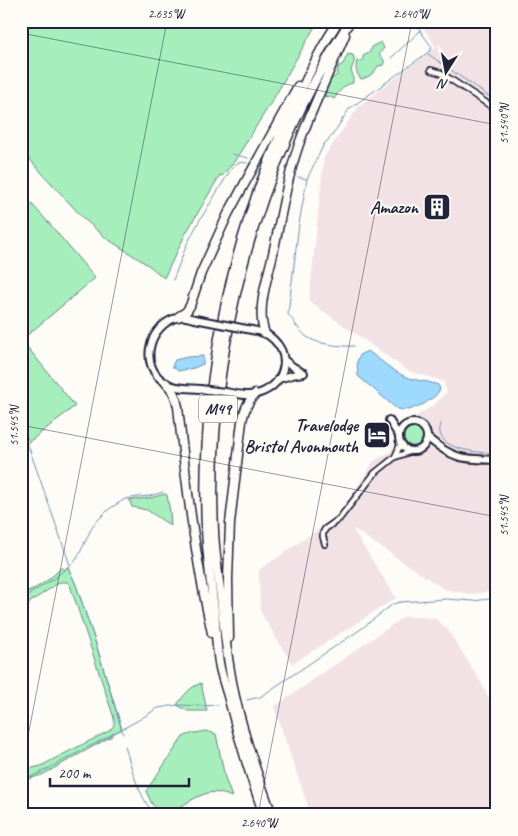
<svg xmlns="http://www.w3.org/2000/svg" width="518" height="836" font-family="Caveat,sans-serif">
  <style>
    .built { fill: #f2e2e6 }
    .green { fill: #a6efbd; stroke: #64887c }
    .water { fill: #9ed9fe; stroke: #6c90b0 }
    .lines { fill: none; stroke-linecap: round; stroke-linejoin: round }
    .stream { stroke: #6c90b0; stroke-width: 1 }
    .street-casing { stroke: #22223b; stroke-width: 8 }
    .secondary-casing { stroke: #22223b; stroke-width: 10 }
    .highway-casing { stroke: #22223b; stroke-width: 11 }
    .street { stroke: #fdfcf7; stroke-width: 4.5 }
    .secondary { stroke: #fdfcf7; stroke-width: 6 }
    .highway { stroke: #fdfcf7; stroke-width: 8 }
    .secondary-bridge-casing { stroke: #22223b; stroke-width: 10; stroke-linecap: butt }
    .secondary-bridge { stroke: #fdfcf7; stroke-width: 6 }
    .ticks { fill: none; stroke: #22223b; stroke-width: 1; stroke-opacity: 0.45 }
    .labels { text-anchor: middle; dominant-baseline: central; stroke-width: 4; stroke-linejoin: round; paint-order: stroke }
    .shield { fill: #fdfcf7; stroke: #646373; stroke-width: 1 }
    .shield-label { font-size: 16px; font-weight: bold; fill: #22223b }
    .poi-label { font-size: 18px; font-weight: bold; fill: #22223b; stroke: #fdfcf7; text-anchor: end }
    .neatline { fill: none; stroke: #22223b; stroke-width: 2 }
    .ticks-label { font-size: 12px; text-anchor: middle; fill: #22223b }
  </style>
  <rect width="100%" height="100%" fill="#fdfcf7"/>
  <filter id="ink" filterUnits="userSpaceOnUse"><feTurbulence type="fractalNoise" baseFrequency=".02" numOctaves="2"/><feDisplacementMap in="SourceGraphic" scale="10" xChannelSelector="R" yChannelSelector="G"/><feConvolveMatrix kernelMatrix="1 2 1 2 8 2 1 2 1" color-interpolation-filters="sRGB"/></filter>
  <g filter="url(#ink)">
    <path class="built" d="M419,21H497V591L470,594L444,589L352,528L396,598L292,664L260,611L259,570L338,516L374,461L390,452L412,419L434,405L447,392L443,381L408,371L309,301L324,157L359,106L436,47Z
      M405,616L435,618L448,630L481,682L491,703L497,713V815H311L274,707Z"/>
    <path class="green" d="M21,21H318L275,96L234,162L222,176L220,175L186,233L164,278L151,267L106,238L83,218L21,150Z
      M381,42L384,48L379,54L384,60V65L378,66C375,72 369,78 361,79C356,73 355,69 357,61L363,60V56L369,53L373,46Z
      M348,54L353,55C356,60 353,65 351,70L353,76V83C344,84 339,92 334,99L329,96L325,97C325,86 329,80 337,75L338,67L343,64Z
      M21,192L48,222L95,278L25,337L24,343L75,406L29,442L21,424Z
      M404 437a10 10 0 1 1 20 0a10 10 0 1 1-20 0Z
      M165,494L167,495L170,512L171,526L147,510L132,507L129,500L150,498Z
      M62,567L64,570L68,567L76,585L96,644L122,729L112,734V736L42,775L28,779L26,787L22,788L21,767H24L28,769L41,766L54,759L109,731C115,726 115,722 113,715L70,585L67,582H60L30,602L21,619V595C36,589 51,579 62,567Z
      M201,683L207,711H188L177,705C183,696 190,687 201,683Z
      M206,731L216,734L225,778L232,797C224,794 216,791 208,793C196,796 179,807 170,815H162L152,804L146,791L183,737C190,733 198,733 206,731Z"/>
    <path class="water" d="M368,351C378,358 389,368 400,374C412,381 425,380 438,385L440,388L439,391L435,396L424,404L409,410L397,409L358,376L357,361L361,354Z
      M203,356V364L194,368L178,371L172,366L175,360L187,357Z"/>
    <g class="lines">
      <path class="stream" d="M21,27L39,21
        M428,54L497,102
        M391,58L420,31
        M232,154L248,158
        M298,177L306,179
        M173,280L187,244L198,223L233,166C238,162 241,162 247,163
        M296,325C299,329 303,334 307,337C316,344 343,347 354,346
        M296,327C296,322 291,319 288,314L299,224L307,179L324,144L332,136L349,109L430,51L432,47C426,39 419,31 416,21
        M441,423C431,451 479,452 497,454
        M21,429L28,445L70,565
        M68,567L76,585L96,644L123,734
        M21,606L31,593L55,578L77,559L93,525L109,509L125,499L138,497L150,496L163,492
        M247,700L260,697L361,629L393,604L400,602L447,599L473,601L497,598
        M125,746C132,769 138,796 155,815
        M21,777L28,778L42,772L137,721L158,708L177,705L202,706L218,705"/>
      <g class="street-casing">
        <path id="street" d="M431,70L441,73L497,110
          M395,457L401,443
          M325,544L323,537V533L325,529L339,519L375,473L395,457L412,451"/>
      </g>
      <g class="secondary-casing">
        <path id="secondary" d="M195,319C190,318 184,316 179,317C149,324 137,366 166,383C176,389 189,388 200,389
          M284,360L292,366L303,373
          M278,379L296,374L304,373
          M225,392C237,394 249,397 260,393C284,384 292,358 274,340C270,336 266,333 260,332
          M389,420L399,436
          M399 437a14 14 0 1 1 28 0a14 14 0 1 1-28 0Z
          M428,438C454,460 464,459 497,460"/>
      </g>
      <g class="highway-casing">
        <path id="highway" d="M178,317L186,312L190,306L201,273L228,214L298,86
          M265,333C256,312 267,279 272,258C281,218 287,175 302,136C315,102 331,68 345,35
          M166,383C173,390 176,396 178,407C186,482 195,558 212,633
          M229,638L228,579L230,523L242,421C244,411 247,402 255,394
          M264,815C250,776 238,736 228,696C225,686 222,677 220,668C216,649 216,629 214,610C211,583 207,555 206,528C200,383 231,235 294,105C308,77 320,47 339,21
          M272,815C261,785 250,755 242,724C230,683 225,640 221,597C218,575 215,553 214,531C206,353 254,171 350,21"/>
      </g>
      <use href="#street" class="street"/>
      <use href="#secondary" class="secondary"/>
      <use href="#highway" class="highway"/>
      <g class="secondary-bridge-casing">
        <path id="secondary-bridge" d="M195,319L257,331
          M200,389L225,392"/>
      </g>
      <use href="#secondary-bridge" class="secondary-bridge"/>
    </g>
  </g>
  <path class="ticks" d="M21,33L497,125M21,425L497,517M21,772L167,21M258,815L412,21"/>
  <defs>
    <g id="building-square" transform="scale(1.4375)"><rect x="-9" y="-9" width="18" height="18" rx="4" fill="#22223b" stroke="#fdfcf7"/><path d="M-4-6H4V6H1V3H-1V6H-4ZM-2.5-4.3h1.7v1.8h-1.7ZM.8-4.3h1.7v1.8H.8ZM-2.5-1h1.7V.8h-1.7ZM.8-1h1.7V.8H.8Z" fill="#fff"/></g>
    <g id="hotel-square" transform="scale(1.4375)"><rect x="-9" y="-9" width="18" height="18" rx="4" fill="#22223b" stroke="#fdfcf7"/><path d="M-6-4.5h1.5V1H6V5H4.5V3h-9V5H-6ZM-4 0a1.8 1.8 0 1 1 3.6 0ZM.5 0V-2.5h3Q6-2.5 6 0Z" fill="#fff"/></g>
  </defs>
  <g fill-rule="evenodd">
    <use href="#building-square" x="437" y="207"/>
    <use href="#hotel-square" x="377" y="435"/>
  </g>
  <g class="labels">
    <rect class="shield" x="199" y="395.5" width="38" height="27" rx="4"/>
    <g class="shield-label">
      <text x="218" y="409">M49</text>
    </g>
    <g class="poi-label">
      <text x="418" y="207">Amazon</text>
      <text x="358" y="425">Travelodge<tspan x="358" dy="21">Bristol Avonmouth</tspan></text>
    </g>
  </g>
  <rect width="518" height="836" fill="none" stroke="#fdfcf7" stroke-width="55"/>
  <g transform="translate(446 72) rotate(191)" stroke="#fdfcf7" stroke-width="4" paint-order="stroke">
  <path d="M0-4L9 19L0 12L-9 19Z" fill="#22223b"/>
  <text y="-8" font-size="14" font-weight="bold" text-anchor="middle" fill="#22223b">N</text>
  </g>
  <path d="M50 778v8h139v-8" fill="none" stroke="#22223b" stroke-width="2.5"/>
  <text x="58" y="778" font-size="15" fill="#22223b" stroke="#fdfcf7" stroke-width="4" paint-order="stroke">200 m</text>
  <rect x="28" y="28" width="462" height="780" class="neatline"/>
  <g class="ticks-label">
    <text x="166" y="18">2.635°W</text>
    <text x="411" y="18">2.640°W</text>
    <text transform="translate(504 124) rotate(-90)" y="4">51.540°N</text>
    <text transform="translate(14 426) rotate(-90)" y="4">51.545°N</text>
    <text transform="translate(504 516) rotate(-90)" y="4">51.545°N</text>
    <text x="259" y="827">2.640°W</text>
  </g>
</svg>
